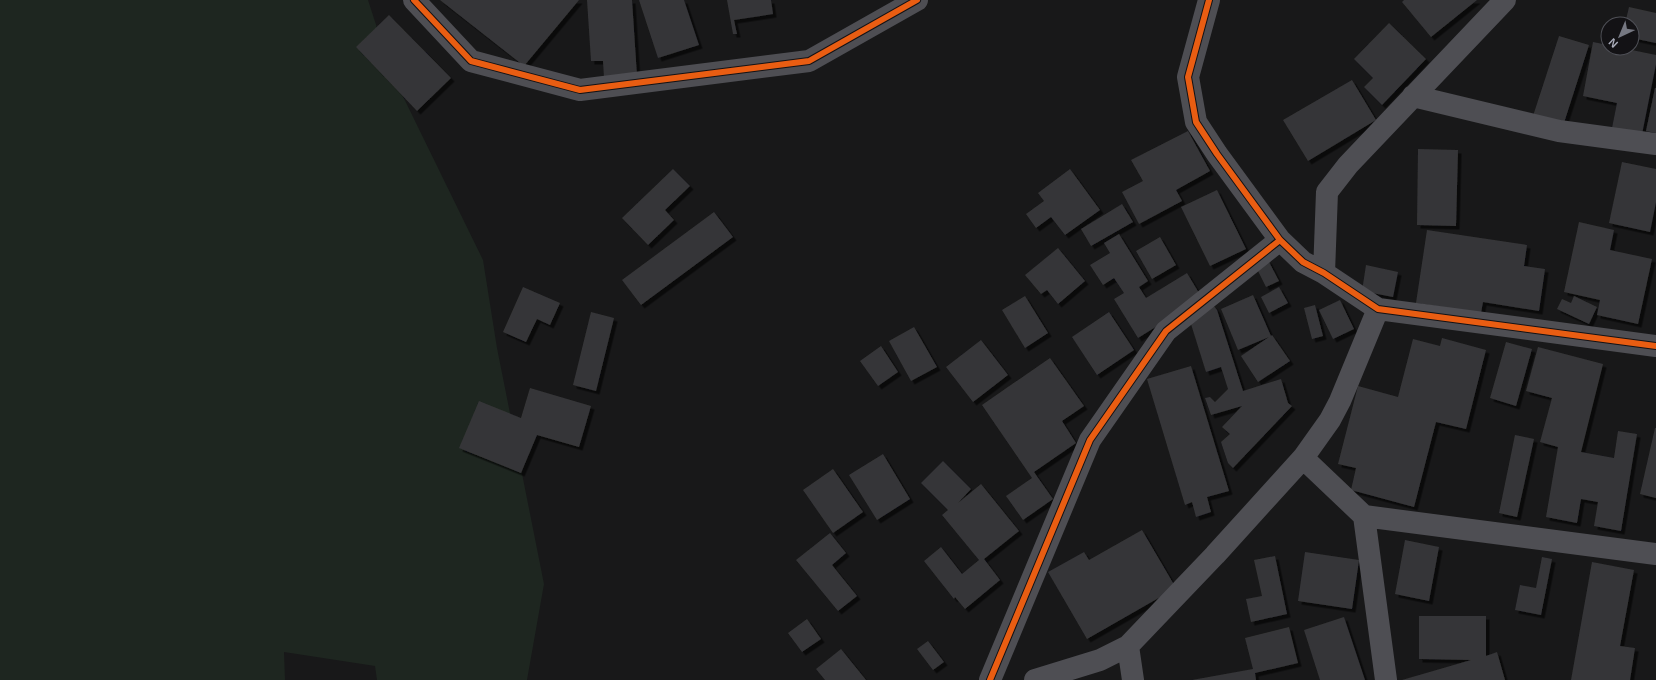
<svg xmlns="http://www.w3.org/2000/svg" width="1656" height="680" font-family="Arial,sans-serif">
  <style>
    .green { fill: #1e2620 }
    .building { fill: #353537; filter: url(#shadow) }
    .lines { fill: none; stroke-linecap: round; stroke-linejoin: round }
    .minor { stroke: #4e4e53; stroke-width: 22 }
    .cycleway-casing { stroke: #131215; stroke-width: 8 }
    .cycleway { stroke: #e95d12; stroke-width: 6 }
  </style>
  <defs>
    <filter id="shadow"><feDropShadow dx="3.5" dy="3.5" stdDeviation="0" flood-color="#0009"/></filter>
  </defs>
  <rect width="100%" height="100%" fill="#181819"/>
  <path class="green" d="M0,0H368L392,74L483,260L497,348L544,584L527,680H377L375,666L284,652L285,680H0Z"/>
  <path class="building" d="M440,0H579L524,66Z
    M587,0H632L637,76L604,78L603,61H591Z
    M639,0H684L699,45L658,58Z
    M727,0H771L773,14L734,20L737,34H733Z
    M1404,0H1477L1431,37L1402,2Z
    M1629,7L1656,13V43L1632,38V24H1625Z
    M389,15L451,78L417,111L356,47Z
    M1389,23L1426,59L1382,105L1364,87L1373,78L1354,59Z
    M1559,36L1589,45L1563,126L1533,116Z
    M1593,42L1608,45V48H1622L1656,55V64L1641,139L1611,133L1617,103L1583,96Z
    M1352,80L1376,120L1308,161L1283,120Z
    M1655,88H1656V133L1646,131Z
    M1188,131L1210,171L1176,190L1182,201L1139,224L1122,192L1143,181L1131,160Z
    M1418,149L1458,150L1456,226L1417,225Z
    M1622,162L1656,169V202L1650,232L1609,223Z
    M673,169L690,186L665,210L674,220L648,245L622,218Z
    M1070,169L1100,210L1065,235L1051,217L1036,228L1026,214L1044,201L1038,193Z
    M1217,190L1246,249L1210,266L1181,207Z
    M1122,204L1133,222L1091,246L1081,229Z
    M714,212L733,237L641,305L622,280Z
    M1579,222L1614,230L1610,250L1652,259L1638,324L1597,315L1600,300L1564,292Z
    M1427,230L1527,245L1524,266L1545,269L1539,311L1483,302L1481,313L1416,303Z
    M1119,234L1148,281L1139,287L1146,298L1187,273L1202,298L1138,338L1114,299L1124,293L1114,278L1103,285L1090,265L1110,253L1104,243Z
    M1160,237L1176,265L1152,279L1136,251Z
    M1058,248L1085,281L1058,304L1047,290L1041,294L1025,275Z
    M1268,260L1279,281L1266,287L1256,267Z
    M1366,265L1398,272L1393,297L1362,291Z
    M523,287L560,303L550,325L537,319L526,342L503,332Z
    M1279,287L1288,303L1269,313L1261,297Z
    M1253,295L1271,336L1272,335L1290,361L1258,382L1241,356L1269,337L1238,350L1221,309Z
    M1025,296L1048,333L1025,348L1002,310Z
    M1574,296L1597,307L1589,324L1557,309L1562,299L1571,303Z
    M1340,300L1354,329L1333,339L1319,310Z
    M1213,305L1217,310L1243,391L1281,379L1288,403L1292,406L1233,468L1228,463L1221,442L1230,434L1222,427L1242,406L1211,415L1205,398L1210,397L1215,402L1228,389L1221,367L1206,372L1191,324Z
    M1315,305L1323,336L1312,339L1304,308Z
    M591,312L614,318L596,391L573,385Z
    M1109,312L1134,350L1097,375L1072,337Z
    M914,327L937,367L911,381L889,341Z
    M1442,338L1486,350L1466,429L1436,422L1414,507L1351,490L1356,468L1338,464L1358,386L1398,397L1413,339L1440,346Z
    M981,340L1008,375L973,402L946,367Z
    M1506,342L1532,349L1516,406L1490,398Z
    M881,346L898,372L878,386L860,361Z
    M1538,347L1603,364L1581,452L1614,458L1618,431L1637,434L1621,531L1594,526L1598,502L1581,499L1577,523L1546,517L1558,447L1540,442L1552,398L1526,391Z
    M1050,358L1084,406L1062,421L1076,443L1034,472L1053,499L1023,520L1006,496L1032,478L982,405Z
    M1191,366L1229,491L1207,497L1211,512L1196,517L1192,502L1185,505L1147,379Z
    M530,388L591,406L579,447L537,435L521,473L459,448L479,401L521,418Z
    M1655,428H1656V498L1640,494Z
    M1515,435L1534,439L1517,517L1499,513Z
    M883,454L910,499L877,520L849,475Z
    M943,461L971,489L958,503L981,484L1019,531L984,559L1000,580L965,609L955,597L954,599L924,561L941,547L962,574L979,560L942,515L948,510L921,483Z
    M833,469L863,512L833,533L803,490Z
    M1142,530L1176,588L1087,639L1048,572L1084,552L1089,560Z
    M830,533L846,553L832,565L857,596L838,611L796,560Z
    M1405,540L1439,547L1429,601L1395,594Z
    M1305,552L1359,560L1352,609L1298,601Z
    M1275,556L1287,614L1251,622L1246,599L1262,596L1254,560Z
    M1542,557L1552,559L1541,615L1515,610L1520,585L1536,588Z
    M1592,562L1634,570L1620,646L1635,648L1630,680H1571Z
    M1419,616H1486V656L1497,652L1505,680H1402L1471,660L1419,659Z
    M1344,617L1365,680H1320L1304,630Z
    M807,619L821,639L802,652L788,633Z
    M1289,627L1298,663L1255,673L1256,680H1192L1253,669L1245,638Z
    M928,641L944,662L933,670L917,649Z
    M841,649L866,680H825L816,669Z"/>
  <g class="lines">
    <path class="minor" d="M414,0L471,61L580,90L809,61L917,0
      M1209,0L1188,77L1196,122L1217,154L1280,240L1303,262L1324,273L1378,309L1656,346
      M1413,96L1559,131L1656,144
      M1324,273L1327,192L1348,165L1505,0
      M1303,458L1364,516L1386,680
      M1364,516L1656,554
      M1128,646L1133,680
      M990,680L1090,440L1166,331L1280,240
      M1035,680L1100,660L1128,646L1215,555L1303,458L1330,420L1340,401L1378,309"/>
    <g class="cycleway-casing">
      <path id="cycleway" d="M414,0L471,61L580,90L809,61L917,0
        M1209,0L1188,77L1196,122L1217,154L1280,240L1303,262L1324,273L1378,309L1656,346
        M990,680L1090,440L1166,331L1280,240"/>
    </g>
    <use href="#cycleway" class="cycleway"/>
  </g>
  <g transform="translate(1620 36) rotate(224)"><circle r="19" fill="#131215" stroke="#4f5057"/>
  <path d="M0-3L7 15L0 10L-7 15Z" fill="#767882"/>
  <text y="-6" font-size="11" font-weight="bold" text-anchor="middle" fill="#a9acba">N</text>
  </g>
</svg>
